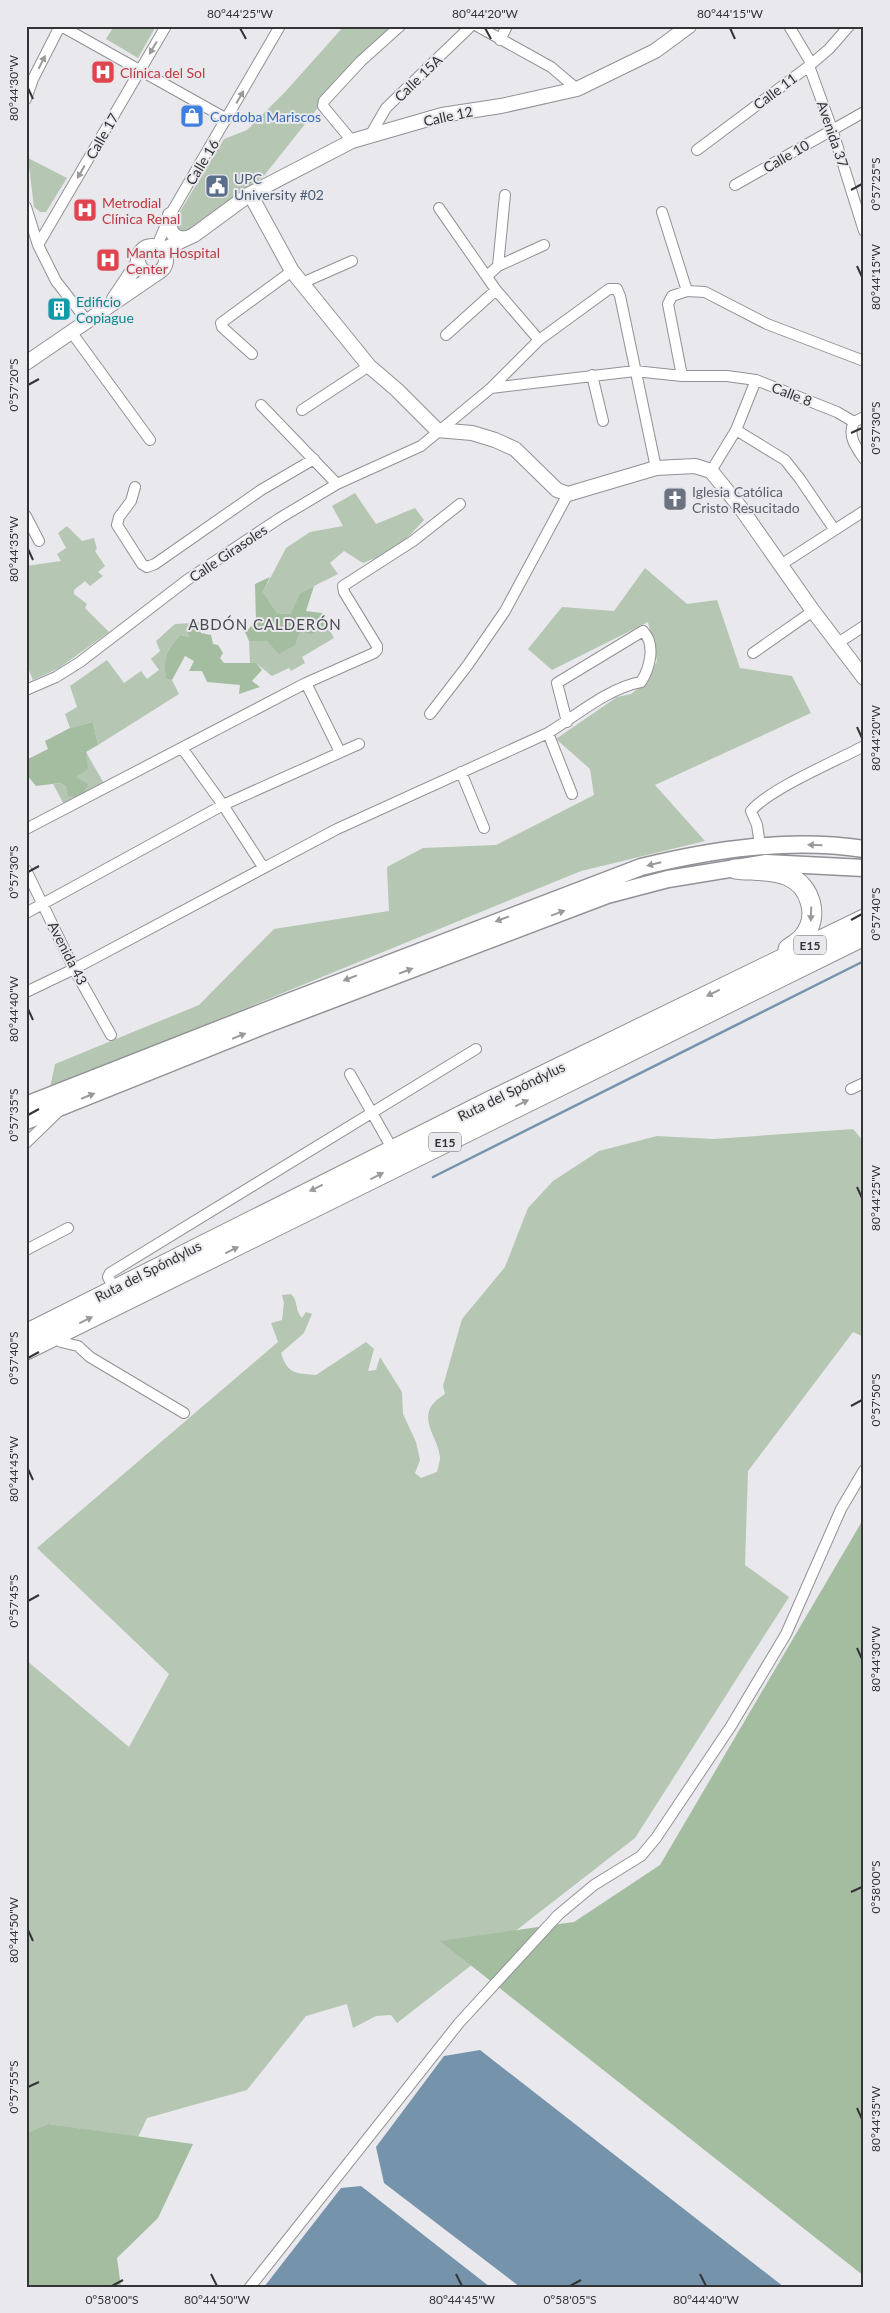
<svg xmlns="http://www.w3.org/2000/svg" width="890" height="2313" font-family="Lato,sans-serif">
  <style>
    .green { fill: #b5c6b2 }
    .forest { fill: #a4bda0 }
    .water { fill: #7594ab }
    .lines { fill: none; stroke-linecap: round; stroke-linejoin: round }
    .stream { stroke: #7594ab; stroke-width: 2.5 }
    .street-casing { stroke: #919196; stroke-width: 12 }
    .secondary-casing { stroke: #919196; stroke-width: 16 }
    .primary-casing { stroke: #919196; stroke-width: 19 }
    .highway-casing { stroke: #919196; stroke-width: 21 }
    .street { stroke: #fff; stroke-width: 10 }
    .secondary { stroke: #fff; stroke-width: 14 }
    .primary { stroke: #fff; stroke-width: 16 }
    .highway { stroke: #fff; stroke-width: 19 }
    .oneway { fill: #9a9a9a }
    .ticks { fill: none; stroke: #343436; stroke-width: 2 }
    .labels { text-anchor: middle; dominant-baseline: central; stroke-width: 4; stroke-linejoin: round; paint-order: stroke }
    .shield { fill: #e8e8ed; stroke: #6a6a6d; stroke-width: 1 }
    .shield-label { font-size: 12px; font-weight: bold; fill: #343436 }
    .health-label { font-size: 14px; fill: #be3a42; stroke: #e8e8ed; text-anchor: start }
    .street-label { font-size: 14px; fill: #343436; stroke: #e8e8ed }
    .shop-label { font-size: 14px; fill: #366cbe; stroke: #e8e8ed; text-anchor: start }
    .service-label { font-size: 14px; fill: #4e5e75; stroke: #e8e8ed; text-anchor: start }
    .culture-label { font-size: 14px; fill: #0d838f; stroke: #e8e8ed; text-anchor: start }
    .worship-label { font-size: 14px; fill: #5b616d; stroke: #e8e8ed; text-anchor: start }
    .neighbourhood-label { font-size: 15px; letter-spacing: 1px; fill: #4c4b50; stroke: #e8e8ed }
    .neatline { fill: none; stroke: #343436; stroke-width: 2 }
    .ticks-label { font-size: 12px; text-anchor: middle; fill: #343436 }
  </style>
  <rect width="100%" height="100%" fill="#e8e8ed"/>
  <path class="green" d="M114,26H156L138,58L106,39Z
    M344,26H392L359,56L263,177L187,232C178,231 176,226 176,218L224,139L247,130L286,91Z
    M28,158L67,178L46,212H40L34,207Z
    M355,493L376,524L415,508L424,520L396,550L363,563L344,551L330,563L338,574L300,593L292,614L277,613L263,592L286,548L310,532L343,526L332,506Z
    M67,526L82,541L94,538L97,549L95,551L105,566L98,572L103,576L90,586L85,581L74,590V594L87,604L85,608L109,632L59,668L33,680L26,663V566L61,561L57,554L66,548L58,533Z
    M645,568L687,604L717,600L740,668L792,676L811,713L655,785L705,841L581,871L50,1088L55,1064L199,1005L274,929L389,911L387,867L423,848L496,845L594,795L590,769L556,739L617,697L631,694L647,681L657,661L648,622L552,670L528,649L562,607L614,611Z
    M191,623L187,632L191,637L180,635C166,650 163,658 166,679L172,680L179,694L98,745L93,722L70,728L65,714L77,707L70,686L107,660L124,683L141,671L147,679L159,670L151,659L160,651L156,641L175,624Z
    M327,626L334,638L302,657L305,663L291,671L289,668L272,676L256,663H250L249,641H267L300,631L311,635Z
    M86,752L106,787L66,808L53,784L60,783L66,786L76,777Z
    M853,1129L864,1142V1337L853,1332L748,1471L745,1565L789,1597L635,1838L397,2023L391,2015L376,2016L353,2028L347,2004L306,2016L247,2090L147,2118L138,2137L48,2124L26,2133V1660L129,1747L169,1674L37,1548L278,1342L271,1323L282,1320L284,1303L282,1295L291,1294C298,1300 295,1311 302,1318L306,1312L312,1314L304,1333L281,1353C288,1375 296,1373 316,1375L366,1342L374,1349L368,1371L376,1370L380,1357L402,1392L403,1414L416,1442L420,1460L415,1473L421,1478L437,1472C438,1468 440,1461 440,1457C437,1433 412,1414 445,1394L443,1386L462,1319L505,1267L528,1208L553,1181L599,1151L657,1136L714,1139Z"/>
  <path class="forest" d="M270,577L263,592L277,613L291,614L300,593L314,586L306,611L322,613L327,626L311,635L300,631L295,645L279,654L267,641H249L245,632L256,622L255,584Z
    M199,622L201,633L211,635L213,644L218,645L223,653L220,658L224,663H256L262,670L252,681L260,687L239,694L240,685L207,682L202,671H189L194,661L185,656L172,680L166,679C163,658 166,650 180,635L190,637L187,632L191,623Z
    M93,722L98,745L86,752L88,769L76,777L88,784L82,797L68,796L66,786L60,783L36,786L26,774V760L48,749L45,741L70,728Z
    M864,1518V2276L440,1941L574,1922L660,1865Z
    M48,2124L193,2144L158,2218L117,2258L121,2287H26V2133Z"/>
  <path class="water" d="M480,2050L784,2287H520L384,2183L376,2147L444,2056Z
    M361,2186L490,2287H264L341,2188Z"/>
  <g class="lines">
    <path class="stream" d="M433,1177L864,961"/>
    <g class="street-casing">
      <path id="street" d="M61,26L227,119
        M477,26L551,67L577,89
        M789,26L811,63
        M500,40L507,26
        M809,66L832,129L864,231
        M26,99L33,79L60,26
        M371,134L386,108L471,26
        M352,141L323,106L324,101L361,61L400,26
        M697,150L809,66L829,49L849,26
        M735,185L864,112
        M26,207L38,245L56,281L88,322
        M439,208L496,290L539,340
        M662,212L687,291
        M38,245L166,26
        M157,246L170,215L280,26
        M498,266L544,245
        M487,276L498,266L505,195
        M302,283L352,261
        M72,333L150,440
        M446,335L496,290
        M252,354L222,327L221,323L292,271
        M592,375L603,421
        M682,376L668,304L672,296L687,291L705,292L767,324L864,361
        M491,388L635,371L682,376H727L756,380L837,412L854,422L864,417
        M261,405L337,484
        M302,410L369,366
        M854,422C847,436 856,447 864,459
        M736,430L785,460L800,479L834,529
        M711,471L736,430L756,380
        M135,487L131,501L119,517L117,525L142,564L147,567L155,564L261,490L314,459
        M26,516L39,541
        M782,564L864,511
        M838,643L864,626
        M753,653L813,611
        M306,683L340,752
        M26,690L56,677L80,662L187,580L280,518L337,484L421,446L491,388L539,340L609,289H617L620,296L656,468
        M430,714L467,666L505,611L568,494
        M548,733L572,794
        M182,748L223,805L263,867
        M461,772L484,828
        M26,829L306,683L374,653L377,650V646L344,592L343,586L413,541L460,504
        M760,845L757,825L751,811C769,789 836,761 864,746
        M26,870L74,969L111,1035
        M26,913L223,805L359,744
        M26,992L74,969L337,829L548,733C576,716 608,688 641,682C650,668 656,644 643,631L557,683L567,722
        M350,1074L393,1150
        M851,1089L864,1083
        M26,1143L58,1112
        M26,1250L68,1228
        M114,1289L108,1277L110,1273L476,1049
        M54,1336L61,1342L78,1346L90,1357L184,1413
        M250,2287L459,2023L558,1915L594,1885L641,1856L656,1838L731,1726L786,1634L841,1509L864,1470"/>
    </g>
    <g class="secondary-casing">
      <path id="secondary" d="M250,194L292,271L369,366L397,390L437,430L472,433L495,440L515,449L557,490L568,494L656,468L695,466L711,471L740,507L813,611L864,678
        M170,215C168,228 171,240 187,238
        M138 260a14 14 0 1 1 28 0a14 14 0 1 1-28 0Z
        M162,250L194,235L250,194L352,141L442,115L501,106L577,89L655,51L689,26
        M114,299L138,263
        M26,363L159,272"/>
    </g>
    <g class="primary-casing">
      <path id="primary" d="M26,1105L288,1002L641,867C714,849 789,838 864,849
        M26,1121L268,1024L607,895L668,879L766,863L864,868"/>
    </g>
    <g class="highway-casing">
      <path id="highway" d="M735,869C751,871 772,869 788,876C811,886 820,917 803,937C799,942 793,945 788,949
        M26,1334L490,1101L864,919
        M26,1350L864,936"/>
    </g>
    <use href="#street" class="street"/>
    <use href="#secondary" class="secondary"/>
    <use href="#primary" class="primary"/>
    <use href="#highway" class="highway"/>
  </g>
  <defs><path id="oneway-solid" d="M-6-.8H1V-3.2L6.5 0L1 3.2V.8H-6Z" transform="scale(1.25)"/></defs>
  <g class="oneway">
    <use href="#oneway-solid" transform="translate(153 48) rotate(120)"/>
    <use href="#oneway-solid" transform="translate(42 62) rotate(-63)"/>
    <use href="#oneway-solid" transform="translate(240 97) rotate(-60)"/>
    <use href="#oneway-solid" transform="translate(81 172) rotate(120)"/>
    <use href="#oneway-solid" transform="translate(815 845) rotate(-179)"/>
    <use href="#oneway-solid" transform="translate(654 864) rotate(166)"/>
    <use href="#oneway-solid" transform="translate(558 913) rotate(-20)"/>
    <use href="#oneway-solid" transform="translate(811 914) rotate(92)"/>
    <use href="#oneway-solid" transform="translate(502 919) rotate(159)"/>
    <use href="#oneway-solid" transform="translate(406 971) rotate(-21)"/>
    <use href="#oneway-solid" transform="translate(350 978) rotate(159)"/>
    <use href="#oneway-solid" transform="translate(713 993) rotate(154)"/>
    <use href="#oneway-solid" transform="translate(239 1036) rotate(-22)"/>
    <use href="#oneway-solid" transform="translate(88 1096) rotate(-22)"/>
    <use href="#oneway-solid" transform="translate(522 1103) rotate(-26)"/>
    <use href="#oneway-solid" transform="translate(377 1176) rotate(-27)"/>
    <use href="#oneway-solid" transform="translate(316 1188) rotate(154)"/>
    <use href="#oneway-solid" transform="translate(232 1250) rotate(-26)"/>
    <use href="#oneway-solid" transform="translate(86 1320) rotate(-26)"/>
  </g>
  <path class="ticks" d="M240,28L246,39M485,28L491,39M730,28L735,39M28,88L33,99M851,190L862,184M857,266L862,277M28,385L39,379M851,433L862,428M28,549L33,560M857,727L862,738M28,872L39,866M851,920L862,914M28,1009L33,1020M28,1115L39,1109M857,1187L862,1198M28,1358L39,1352M851,1406L862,1400M28,1469L33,1480M28,1601L39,1595M857,1648L862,1659M851,1892L862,1887M28,1930L33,1941M28,2087L39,2082M857,2108L862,2119M211,2274L217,2286M456,2274L462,2286M700,2274L706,2286M112,2286L123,2280M570,2286L581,2280"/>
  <defs>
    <g id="hospital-square" transform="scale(1.25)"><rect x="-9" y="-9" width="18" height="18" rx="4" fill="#e0444e" stroke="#e8e8ed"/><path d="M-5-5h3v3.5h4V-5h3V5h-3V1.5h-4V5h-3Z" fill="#fff"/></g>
    <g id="shop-square" transform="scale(1.25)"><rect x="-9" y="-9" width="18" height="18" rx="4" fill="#3f7fe0" stroke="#e8e8ed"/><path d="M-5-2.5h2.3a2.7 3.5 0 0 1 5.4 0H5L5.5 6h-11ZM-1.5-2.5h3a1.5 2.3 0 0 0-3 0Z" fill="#fff"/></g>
    <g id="civic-square" transform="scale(1.25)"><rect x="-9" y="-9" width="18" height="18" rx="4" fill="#5c6f8a" stroke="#e8e8ed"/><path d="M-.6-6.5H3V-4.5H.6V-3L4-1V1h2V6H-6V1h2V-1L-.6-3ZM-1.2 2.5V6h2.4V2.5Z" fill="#fff"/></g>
    <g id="building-square" transform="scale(1.25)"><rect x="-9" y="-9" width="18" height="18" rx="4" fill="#0f9aa8" stroke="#e8e8ed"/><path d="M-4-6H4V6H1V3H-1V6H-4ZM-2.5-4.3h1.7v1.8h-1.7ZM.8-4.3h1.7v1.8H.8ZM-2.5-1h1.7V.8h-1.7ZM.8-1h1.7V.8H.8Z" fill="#fff"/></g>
    <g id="church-square" transform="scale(1.25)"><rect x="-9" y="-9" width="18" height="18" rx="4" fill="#6b7280" stroke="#e8e8ed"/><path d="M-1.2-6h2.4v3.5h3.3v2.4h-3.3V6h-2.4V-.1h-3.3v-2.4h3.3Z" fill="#fff"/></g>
  </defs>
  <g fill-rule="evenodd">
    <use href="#hospital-square" x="103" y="72"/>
    <use href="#shop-square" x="192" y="116"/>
    <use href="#civic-square" x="217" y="186"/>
    <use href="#hospital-square" x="85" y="210"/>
    <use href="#hospital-square" x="108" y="260"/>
    <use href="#building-square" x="59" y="309"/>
    <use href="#church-square" x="675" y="499"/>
  </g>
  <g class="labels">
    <g class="shield">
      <rect x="794" y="935.5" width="32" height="19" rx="4"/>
      <rect x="429" y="1132.5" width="32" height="19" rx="4"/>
    </g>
    <g class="shield-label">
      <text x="810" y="945">E15</text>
      <text x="445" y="1142">E15</text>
    </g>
    <g class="health-label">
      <text x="120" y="72">Clínica del Sol</text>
      <text x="102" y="202">Metrodial<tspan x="102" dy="16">Clínica Renal</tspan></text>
      <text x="126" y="252">Manta Hospital<tspan x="126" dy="16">Center</tspan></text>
    </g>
    <g class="street-label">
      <text transform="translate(418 78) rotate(-44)">Calle 15A</text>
      <text transform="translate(775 91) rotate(-37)">Calle 11</text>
      <text transform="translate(448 116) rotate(-12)">Calle 12</text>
      <text transform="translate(833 134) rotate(71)">Avenida 37</text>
      <text transform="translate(102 136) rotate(-60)">Calle 17</text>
      <text transform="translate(786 156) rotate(-30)">Calle 10</text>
      <text transform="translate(202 162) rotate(-59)">Calle 16</text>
      <text transform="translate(792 394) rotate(21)">Calle 8</text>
      <text transform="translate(228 553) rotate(-34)">Calle Girasoles</text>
      <text transform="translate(68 953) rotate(63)">Avenida 43</text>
      <text transform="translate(511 1091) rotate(-26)">Ruta del Spóndylus</text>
      <text transform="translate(148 1271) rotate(-27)">Ruta del Spóndylus</text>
    </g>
    <g class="shop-label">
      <text x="210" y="116">Cordoba Mariscos</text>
    </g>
    <g class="service-label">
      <text x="234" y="178">UPC<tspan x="234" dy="16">University #02</tspan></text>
    </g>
    <g class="culture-label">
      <text x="76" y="301">Edificio<tspan x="76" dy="16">Copiague</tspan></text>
    </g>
    <g class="worship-label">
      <text x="692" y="491">Iglesia Católica<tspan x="692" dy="16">Cristo Resucitado</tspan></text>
    </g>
    <g class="neighbourhood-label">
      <text x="265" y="624">ABDÓN CALDERÓN</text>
    </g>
  </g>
  <rect width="890" height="2313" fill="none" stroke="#e8e8ed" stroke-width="55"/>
  <rect x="28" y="28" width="834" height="2258" class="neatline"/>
  <g class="ticks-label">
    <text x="240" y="18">80°44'25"W</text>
    <text x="485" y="18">80°44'20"W</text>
    <text x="730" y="18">80°44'15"W</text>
    <text transform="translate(14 88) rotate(-90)" y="4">80°44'30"W</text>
    <text transform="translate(876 184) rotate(-90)" y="4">0°57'25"S</text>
    <text transform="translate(876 277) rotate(-90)" y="4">80°44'15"W</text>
    <text transform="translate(14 385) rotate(-90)" y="4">0°57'20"S</text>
    <text transform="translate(876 428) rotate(-90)" y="4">0°57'30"S</text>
    <text transform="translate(14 549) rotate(-90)" y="4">80°44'35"W</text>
    <text transform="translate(876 738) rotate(-90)" y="4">80°44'20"W</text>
    <text transform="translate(14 872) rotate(-90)" y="4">0°57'30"S</text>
    <text transform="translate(876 914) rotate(-90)" y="4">0°57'40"S</text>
    <text transform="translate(14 1009) rotate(-90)" y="4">80°44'40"W</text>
    <text transform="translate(14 1115) rotate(-90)" y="4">0°57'35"S</text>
    <text transform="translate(876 1198) rotate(-90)" y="4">80°44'25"W</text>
    <text transform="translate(14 1358) rotate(-90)" y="4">0°57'40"S</text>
    <text transform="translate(876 1400) rotate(-90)" y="4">0°57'50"S</text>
    <text transform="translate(14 1469) rotate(-90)" y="4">80°44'45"W</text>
    <text transform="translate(14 1601) rotate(-90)" y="4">0°57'45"S</text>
    <text transform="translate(876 1659) rotate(-90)" y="4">80°44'30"W</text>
    <text transform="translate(876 1887) rotate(-90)" y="4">0°58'00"S</text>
    <text transform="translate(14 1930) rotate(-90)" y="4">80°44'50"W</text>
    <text transform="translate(14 2087) rotate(-90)" y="4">0°57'55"S</text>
    <text transform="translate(876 2119) rotate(-90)" y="4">80°44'35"W</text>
    <text x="112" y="2304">0°58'00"S</text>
    <text x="217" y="2304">80°44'50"W</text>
    <text x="462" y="2304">80°44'45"W</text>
    <text x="570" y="2304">0°58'05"S</text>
    <text x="706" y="2304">80°44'40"W</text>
  </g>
</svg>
